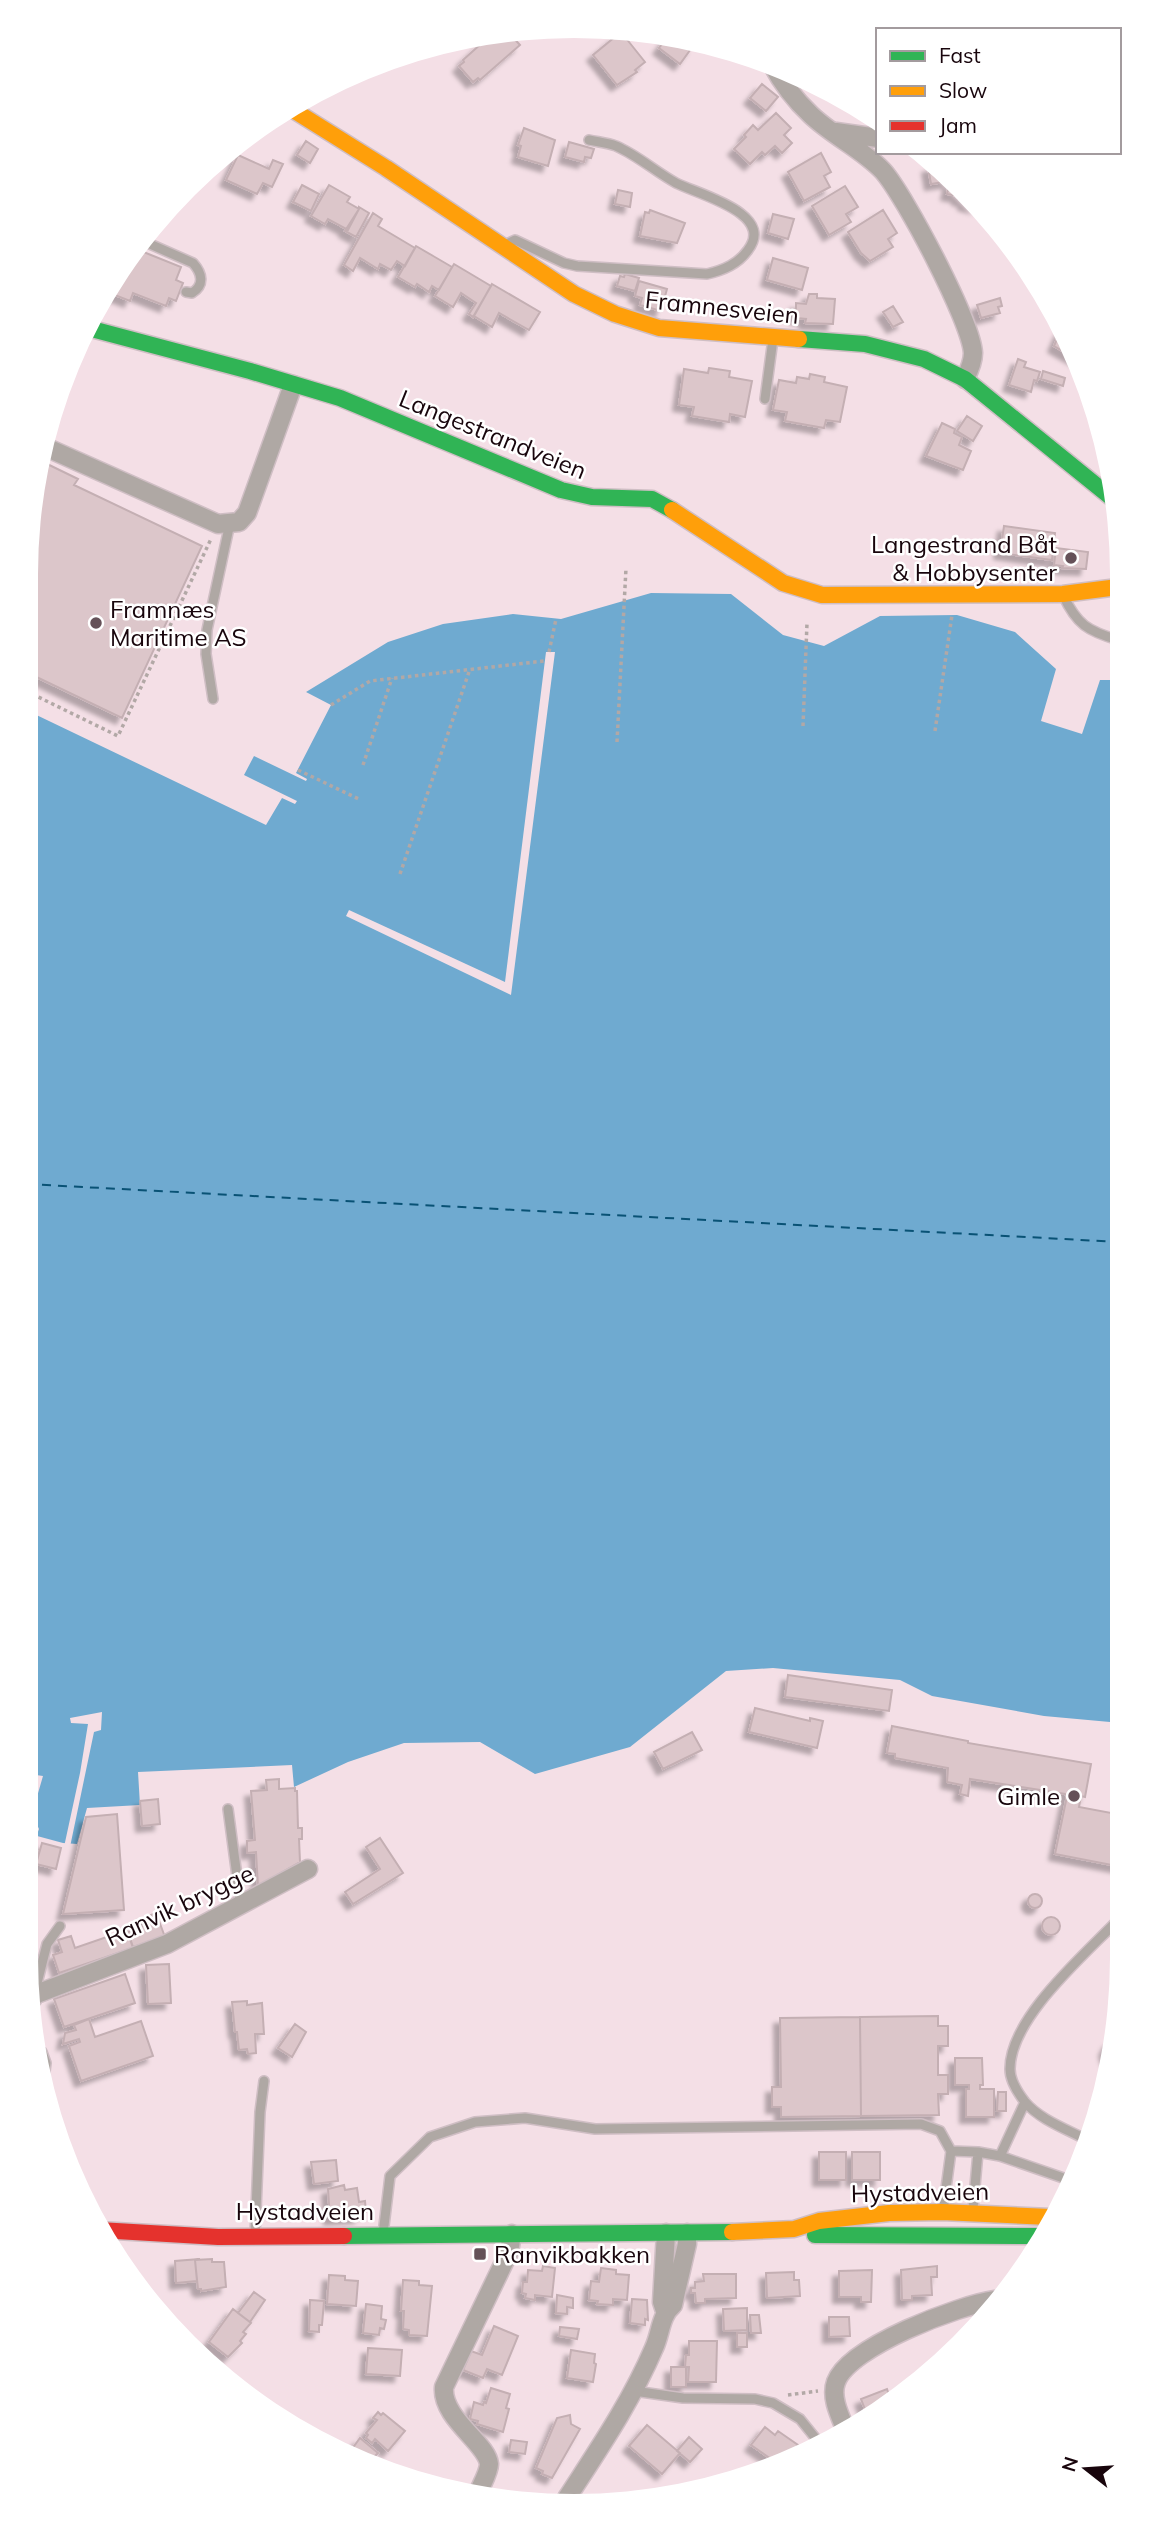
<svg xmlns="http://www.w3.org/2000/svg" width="1149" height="2532" font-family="Mulish,sans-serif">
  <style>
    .water { fill: #6faad0 }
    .pier { fill: #f4dfe6 }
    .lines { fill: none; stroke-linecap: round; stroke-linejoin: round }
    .ferry { stroke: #095275; stroke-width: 2; stroke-dasharray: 9 7; stroke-linecap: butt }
    .building { fill: #dcc6ca; stroke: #c4afb3; stroke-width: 2; filter: url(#shadow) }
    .lane-casing { stroke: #cfbec4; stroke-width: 12 }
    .street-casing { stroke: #cfbec4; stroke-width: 21 }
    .fast-casing { stroke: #cfbec4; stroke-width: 19 }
    .slow-casing { stroke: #cfbec4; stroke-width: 19 }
    .jam-casing { stroke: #cfbec4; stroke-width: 19 }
    .path { stroke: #b2a8a6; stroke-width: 3.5; stroke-dasharray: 3.5 3.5; stroke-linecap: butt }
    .lane { stroke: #afa8a4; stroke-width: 9 }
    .street { stroke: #afa8a4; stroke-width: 18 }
    .fast { stroke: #30b455; stroke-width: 16 }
    .slow { stroke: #ff9f0a; stroke-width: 16 }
    .jam { stroke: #e5322d; stroke-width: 16 }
    .poi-dot { fill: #655158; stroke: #fff; stroke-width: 2.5 }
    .labels { text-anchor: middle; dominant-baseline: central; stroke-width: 5; stroke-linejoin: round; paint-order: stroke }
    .street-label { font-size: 24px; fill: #18050c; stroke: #fff }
    .poi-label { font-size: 24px; fill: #18050c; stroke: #fff; text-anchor: end }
  </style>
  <defs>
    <filter id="shadow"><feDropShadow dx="-6" dy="6" stdDeviation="2" flood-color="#0004"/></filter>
  </defs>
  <rect width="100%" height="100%" fill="#f4dfe6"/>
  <path class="water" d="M651,593L731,594L783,635L824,646L880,616L957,615L1015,632L1056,669L1041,721L1082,734L1100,680H1113L1119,672L1121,1723L1044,1716L932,1696L900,1680L773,1668L726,1671L630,1747L535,1774L480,1742L404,1743L348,1762L294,1787L292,1765L138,1772L140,1805L87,1808L77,1844L63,1843L26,1833V710L266,825L282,798L295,804L297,801L244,775L254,756L306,781L307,779L296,773L331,705L306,692L388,642L443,624L513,614L561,619Z"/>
  <path class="pier" d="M546,652H555L511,995L346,916L349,910L505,982Z
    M102,1712L101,1730L94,1732L70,1847H64L80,1773L88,1724L71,1723L70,1718Z
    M36,1775L43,1776L32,1814L39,1829L36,1837L26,1835V1812Z"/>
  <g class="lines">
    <path class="ferry" d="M26,1184L1120,1242"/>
  </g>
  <path class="building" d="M621,32L645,62L635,70L637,72L617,85L593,55Z
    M509,33L520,45L480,80L478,78L473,82L459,66L464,62L463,60L492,34Z
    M669,35L682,37L693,46L680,64L659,48Z
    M762,84L778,97L766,111L750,98Z
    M776,113L791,128L784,135L792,143L782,153L775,146L765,155L762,152L750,164L734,149L746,137L744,135L753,125L758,130Z
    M524,128L555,140L548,166L518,157L521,146L518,145Z
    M306,141L318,149L310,163L297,155Z
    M569,142L594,149L591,158L585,157L584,162L565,157Z
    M821,153L831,172L824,176L830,187L804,201L788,172Z
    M238,155L269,169L273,160L283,164L272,187L263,183L257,194L226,180Z
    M935,166L950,181L931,184L928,167Z
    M950,181L975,207L964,204V200L958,199V196L947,194Z
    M302,185L319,194L311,211L293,202Z
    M329,185L350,197L347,202L359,209L348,230L328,219L325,224L311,216Z
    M845,186L858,207L846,214L851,222L829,235L812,206Z
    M618,190L632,193L630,207L615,204Z
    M359,207L369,213L356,237L345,231L359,209Z
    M650,210L685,223L677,243L640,236L645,212L649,213Z
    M883,210L897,233L888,239L893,247L870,261L861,253L848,232Z
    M373,213L382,219L378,226L415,248L405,266L397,261L391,270L380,264L378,269L360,258L353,271L344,265Z
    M773,214L794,219L788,239L768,233Z
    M416,246L452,267L439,290L432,286L429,292L417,284L415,287L398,277Z
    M136,249L181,267L176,280L183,283L176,301L169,298L166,306L133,293L130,301L107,292L118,270Z
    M773,258L808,268L802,290L767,280Z
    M454,264L491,286L473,317L469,314L476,303L461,293L453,307L435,296Z
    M625,274L639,278L635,291L617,286L620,276L624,277Z
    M639,281L667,289L661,311L640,305L642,298L635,296Z
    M492,284L540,312L529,330L499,313L492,327L474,316Z
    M809,294H817V298L835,299L833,324L805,323L806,319L796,318V303L806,304Z
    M1000,298L1002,306L998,307L1000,313L981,318L977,305Z
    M893,306L903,322L893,327L883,312Z
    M1061,330L1078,360L1054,346Z
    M1018,359L1026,362L1024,367L1040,372L1037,381L1034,380L1031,392L1009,385Z
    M709,368L730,371L729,377L752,381L745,417L730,414L729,422L692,416L694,407L679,405L684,369L708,373Z
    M1043,371L1065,378L1063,386L1041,379Z
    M810,374L825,377L824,382L847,387L840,422L826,420L824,428L785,421L787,412L773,410L779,380L796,383L797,377L809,379Z
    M967,416L982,426L973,441L957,431Z
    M942,423L955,429L954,433L962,437L959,445L971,451L963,470L926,456Z
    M39,460L78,479L74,485L202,546L122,718L26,672V574Z
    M1004,526L1055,533L1052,560L1000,553Z
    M1056,548L1088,552L1086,569L1062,568L1063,566L1054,565Z
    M788,1675L892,1690L889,1711L785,1697Z
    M755,1708L810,1721V1718L823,1721L817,1748L749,1732Z
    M892,1726L968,1741V1743L1091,1764L1085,1797L1081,1796L1079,1807L1122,1815V1867L1055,1854L1067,1796L1065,1794L970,1779L968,1796L960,1794L962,1785L947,1782L948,1768L895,1758V1754L887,1753Z
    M692,1732L702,1750L663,1769L654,1752Z
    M279,1779V1789L295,1788V1791H297L298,1828H302V1839H299L300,1862L258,1886L256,1852L247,1853V1841L255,1840L251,1791L267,1790L266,1780Z
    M158,1799L160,1824L142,1826L140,1801Z
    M117,1814L124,1910L63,1914L86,1817Z
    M380,1838L403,1873L353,1904L345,1892L380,1869L366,1847Z
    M42,1843L61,1848L56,1869L36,1864Z
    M1028 1901a7 7 0 1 1 14 0a7 7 0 1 1-14 0Z
    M156,1913L165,1937L133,1947L128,1932L146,1925L143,1918Z
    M1042 1926a9 9 0 1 1 18 0a9 9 0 1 1-18 0Z
    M127,1930L133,1948L59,1973L53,1955L62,1952L58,1940L71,1936L75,1948Z
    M169,1964L171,2003L148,2004L146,1965Z
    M125,1974L135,2003L64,2027L54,1999Z
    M247,2001V2005L262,2003L264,2034H255L256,2053L248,2054L247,2049L239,2050L237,2032H235L232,2002Z
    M938,2016V2026H948V2046H938V2075H948V2094H938L939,2115L861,2116L860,2017Z
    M860,2017L861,2116L781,2117V2107H772V2087H781L780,2018Z
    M89,2019L95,2037L141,2021L153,2056L81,2081L69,2046L80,2042L79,2039L63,2044L65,2033L76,2030L74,2025Z
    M295,2024L306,2032L292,2057L278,2048Z
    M1115,2039L1112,2063L1107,2058L1105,2050L1109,2042Z
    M955,2058H982L983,2085H980V2089H994V2117H966V2089H969V2085H955Z
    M998,2092H1006V2111H997Z
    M819,2152H846V2180H819Z
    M852,2152H880V2180H852Z
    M336,2160L338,2181L314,2184L311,2162Z
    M344,2185L345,2190L357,2188L359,2202L365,2201L366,2212L359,2213L360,2217L330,2219L328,2189Z
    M200,2259L195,2260L197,2281L176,2283L175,2261Z
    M212,2259V2262H224L226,2287L201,2291V2289H198L195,2260Z
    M543,2266L555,2268L552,2297L535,2295V2300L525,2298L526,2294L522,2293L523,2282H527L528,2270L542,2271Z
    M937,2266V2277H931L932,2295L912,2296V2300H902L901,2270Z
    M601,2268L616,2270V2274L629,2275L627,2300L613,2299V2305L597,2304L598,2301L589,2300L591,2281L599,2282Z
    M872,2270L871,2302H861V2297H839V2271Z
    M794,2272V2280H799L800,2296L767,2298L766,2273Z
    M703,2274H736V2298L705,2299V2303H696L695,2293H691V2288H695V2282L704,2281Z
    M329,2275L345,2276V2280L358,2281L356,2306L327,2304Z
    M403,2280L419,2281V2285L432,2286L427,2336L409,2335V2330L403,2329L404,2311H401Z
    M254,2292L265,2300L250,2322L238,2313Z
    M557,2295L573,2298V2308L567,2307V2314L556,2313Z
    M632,2299L647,2300L648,2320L645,2319V2325L630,2323Z
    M310,2300L324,2301L322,2325H319V2332L309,2331Z
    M366,2304L382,2306L381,2319L386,2320L384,2329L380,2328L379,2335L363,2333Z
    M747,2308V2330L724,2331L723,2309Z
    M233,2309L251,2323L243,2332L246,2334L240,2341L242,2343L228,2357L209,2342Z
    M750,2315H759L761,2333H751Z
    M829,2317H849L850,2336L829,2337Z
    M494,2326L518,2336L502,2375L487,2369L483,2378L463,2370L471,2351L482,2355Z
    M560,2327L579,2329L577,2339L559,2336Z
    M737,2333H747V2347H737Z
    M689,2341H717L716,2382H688L689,2367H685L686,2355H689Z
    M368,2348L402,2350L400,2376L366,2374Z
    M571,2350L595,2354L594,2363L596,2364L593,2382L567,2378Z
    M671,2367H686V2387H671Z
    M491,2388L510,2394L506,2408L509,2409L503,2432L477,2424L478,2421L470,2419L474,2402L483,2405L484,2402L486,2403Z
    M887,2389L890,2398L868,2417L861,2399Z
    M378,2412L381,2415L383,2413L405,2431L388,2451L375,2439L372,2443L366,2438L368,2435L366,2433L377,2420L373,2418Z
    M570,2415L571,2424L580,2429L552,2478L542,2474L543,2471L536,2468L557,2418Z
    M647,2425L680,2453L662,2474L629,2446Z
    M765,2427L775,2435L778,2431L798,2445L786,2460L778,2464L751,2445Z
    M689,2437L702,2449L690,2462L677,2451Z
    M360,2438L378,2453L372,2459L352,2449Z
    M511,2440L527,2442L525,2454L509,2452Z"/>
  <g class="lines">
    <g class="lane-casing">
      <path id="lane" d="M143,241L193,263C202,273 205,285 192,293L186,292
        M505,245L515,240L564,263L577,266L707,274C724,270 738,264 748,250C776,213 697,194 676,183C656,172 637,155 616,146C608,143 598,142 589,140
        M765,399L773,339
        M1063,595C1077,625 1088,631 1118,640
        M213,699L206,654L207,630L230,523
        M228,1809L241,1906
        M34,1995L47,1944L60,1926
        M42,2052L46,2063L45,2071
        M1089,2141C1069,2130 1040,2120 1025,2102C1018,2093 1010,2081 1010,2069C1010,2019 1082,1957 1115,1923
        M1000,2156L1025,2102
        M973,2209L978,2152
        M943,2211L951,2151
        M383,2234L390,2176L430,2137L475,2122L525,2118L595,2129L921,2124L940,2131L951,2151L978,2152L1000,2156L1072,2181
        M255,2235L260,2112L264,2081
        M634,2391L683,2398L755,2399L773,2403L800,2419L821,2445"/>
    </g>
    <g class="street-casing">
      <path id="street" d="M772,64C782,83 795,100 811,115C833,136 862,149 883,171C905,196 971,321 973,353C973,362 969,371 965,379
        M836,132L878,138
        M43,446L218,524L239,522L247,513L293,385
        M33,1998L34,1995L167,1944L308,1869
        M665,2311L662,2302L666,2233
        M847,2433C841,2418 830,2398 836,2382C849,2346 960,2305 995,2300
        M477,2496C480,2487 489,2473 489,2464C487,2443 441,2418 444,2387L509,2252L512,2234
        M567,2498C598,2450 631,2402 654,2348C661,2333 660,2316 673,2305L687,2244V2233"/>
    </g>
    <g class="fast-casing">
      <path id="fast" d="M88,328L250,371L340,398L561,490L592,497L652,499L672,510
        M799,339L865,344L924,359L965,379L1118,503
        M815,2235L1038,2236
        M344,2236L732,2232"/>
    </g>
    <g class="slow-casing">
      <path id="slow" d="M290,108L386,168L574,294L615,314L659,328L799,339
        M672,510L783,583L822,595L1063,594L1118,587
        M732,2232L794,2229L819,2221L889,2213L942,2212L1050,2217"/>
    </g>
    <g class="jam-casing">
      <path id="jam" d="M99,2230L218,2237L344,2236"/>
    </g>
    <path class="path" d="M549,652L556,619
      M26,691L118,736L211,539
      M331,705L370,681L544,661
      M803,726L807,623
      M935,731L952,615
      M617,742L626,568
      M363,765L392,678
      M298,770L361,800
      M400,874L470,669
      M788,2395L818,2391"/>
    <use href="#lane" class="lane"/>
    <use href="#street" class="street"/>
    <use href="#fast" class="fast"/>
    <use href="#slow" class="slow"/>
    <use href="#jam" class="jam"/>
  </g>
  <g class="poi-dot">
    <circle cx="1071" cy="558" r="7"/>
    <circle cx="96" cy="623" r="7"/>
    <circle cx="1074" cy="1796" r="7"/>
    <rect x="473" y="2247" width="14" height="14" rx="3.5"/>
  </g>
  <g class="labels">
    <g class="street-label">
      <text transform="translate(722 307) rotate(6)">Framnesveien</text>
      <text transform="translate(493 434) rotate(22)">Langestrandveien</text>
      <text transform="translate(179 1905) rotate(-25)">Ranvik brygge</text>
      <text transform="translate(920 2192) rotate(-1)">Hystadveien</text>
      <text x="305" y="2211">Hystadveien</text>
    </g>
    <g class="poi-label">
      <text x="1057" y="544">Langestrand Båt<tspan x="1057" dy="28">&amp; Hobbysenter</tspan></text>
      <text x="110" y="609" text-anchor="start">Framnæs<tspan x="110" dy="28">Maritime AS</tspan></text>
      <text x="1060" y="1796">Gimle</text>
      <text x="494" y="2254" text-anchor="start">Ranvikbakken</text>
    </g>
  </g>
  <path d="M0 0H1149V2532H0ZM574 38H574A536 536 0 0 1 1110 574V1958A536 536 0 0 1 574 2494H574A536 536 0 0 1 38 1958V574A536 536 0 0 1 574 38Z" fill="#fff" fill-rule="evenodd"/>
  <rect x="876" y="28" width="245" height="126" fill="#ffffff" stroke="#a39b9e" stroke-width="2"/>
  <rect x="890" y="51" width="35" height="10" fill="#30b455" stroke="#a39b9e" stroke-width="2"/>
  <text x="939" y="63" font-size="21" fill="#18050c">Fast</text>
  <rect x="890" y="86" width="35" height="10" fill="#ff9f0a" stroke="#a39b9e" stroke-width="2"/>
  <text x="939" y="98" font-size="21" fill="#18050c">Slow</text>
  <rect x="890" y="121" width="35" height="10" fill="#e5322d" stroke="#a39b9e" stroke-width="2"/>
  <text x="939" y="133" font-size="21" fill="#18050c">Jam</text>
  <g transform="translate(1086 2469) rotate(287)" stroke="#ffffff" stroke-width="5" paint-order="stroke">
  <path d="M0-5L12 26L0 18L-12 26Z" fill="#18050c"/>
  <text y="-10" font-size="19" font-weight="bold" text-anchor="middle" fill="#18050c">N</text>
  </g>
</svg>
